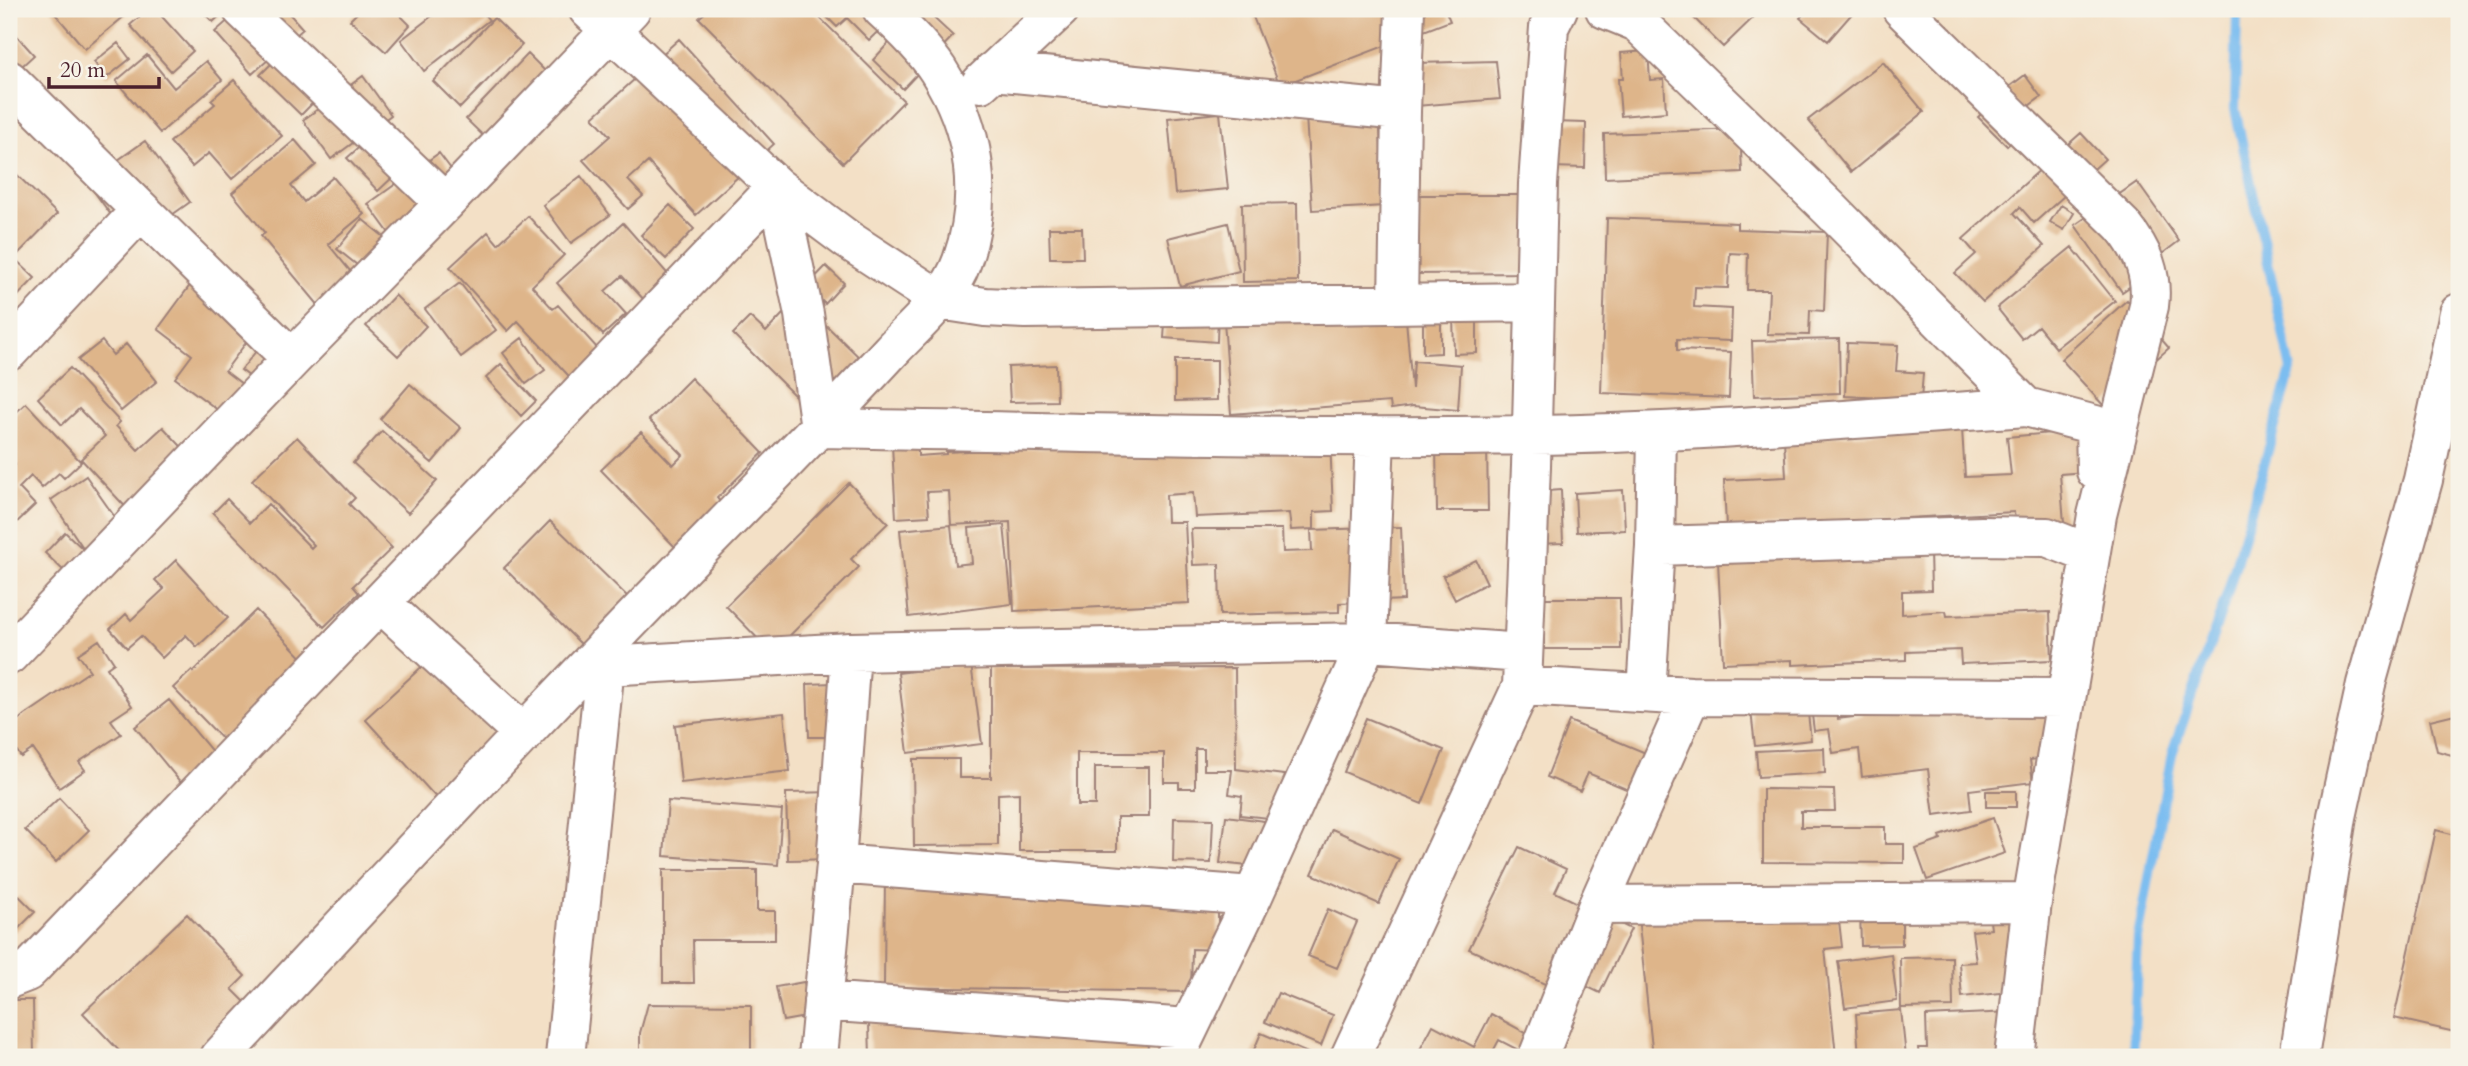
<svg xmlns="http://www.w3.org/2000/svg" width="2468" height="1066" font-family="Cardo,serif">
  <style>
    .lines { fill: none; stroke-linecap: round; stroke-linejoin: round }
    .stream { stroke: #7bbdf0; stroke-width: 10 }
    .building { fill: #deb58a }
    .minor-casing { stroke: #9e8078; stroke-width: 42 }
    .minor { stroke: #fff; stroke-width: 38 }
  </style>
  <rect width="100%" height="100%" fill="#f7f3e8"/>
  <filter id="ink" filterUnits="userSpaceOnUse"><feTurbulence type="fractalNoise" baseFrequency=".0143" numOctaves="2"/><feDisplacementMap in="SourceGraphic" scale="14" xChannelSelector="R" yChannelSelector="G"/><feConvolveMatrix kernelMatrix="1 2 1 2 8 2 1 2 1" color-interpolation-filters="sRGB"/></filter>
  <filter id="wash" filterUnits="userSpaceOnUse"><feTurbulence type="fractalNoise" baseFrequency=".00686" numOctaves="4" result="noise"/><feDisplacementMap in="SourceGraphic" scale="28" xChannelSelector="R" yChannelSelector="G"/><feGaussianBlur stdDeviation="1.57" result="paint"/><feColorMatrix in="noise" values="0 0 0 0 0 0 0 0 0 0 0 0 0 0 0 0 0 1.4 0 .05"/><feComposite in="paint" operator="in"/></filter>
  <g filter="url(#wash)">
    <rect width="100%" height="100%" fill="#f3e0c6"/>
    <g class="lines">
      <path class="stream" d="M2133,1057L2138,938L2172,754L2227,595L2291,370L2235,109L2237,9"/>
    </g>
    <g id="blocks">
      <path class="building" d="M51,9H133L85,49Z
        M149,9H155L193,51L171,71L130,25Z
        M200,9H227L213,22Z
        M241,9H285L303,29L252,74L215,32Z
        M361,9H394L410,25L386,52L350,20Z
        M441,9H480L489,20L424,71L401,40Z
        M709,9H811L904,101L843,163L699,18Z
        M819,9H901L869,40L847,18L837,27Z
        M920,9H924L953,36L903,89L873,60Z
        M1250,9H1445L1450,21L1280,86Z
        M1685,9H1762L1723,47Z
        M1808,9H1856L1828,41L1800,18Z
        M494,18L522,45L460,108L433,81Z
        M9,27L34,55L9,78Z
        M679,39L774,144L696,215L648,162L628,180L643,196L628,209L583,160L610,136L593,117Z
        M118,43L130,59L106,78L94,62Z
        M1648,51L1650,80L1664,79L1666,112L1621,116L1618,79H1623L1621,53Z
        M282,53L337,78L301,115L260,75Z
        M528,54L561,87L499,151L466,119Z
        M147,55L174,88L206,61L222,80L160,133L116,81Z
        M1496,61L1500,99L1416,106L1417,63Z
        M1883,62L1924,112L1851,172L1808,120Z
        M2025,75L2041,97L2022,111L2005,90Z
        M363,76L391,115L331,159L303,120Z
        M234,80L282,136L232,179L209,153L192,167L170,142L215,104L211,100Z
        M1998,98L2026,127L2007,146L1978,117Z
        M1379,112L1384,206L1312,210L1306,116Z
        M1220,113L1228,189L1175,194L1168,118Z
        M1552,122L1586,123L1585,168L1552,167Z
        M384,125L414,157L378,191L347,158Z
        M1740,129L1742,172L1605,178L1604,134Z
        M2081,133L2105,159L2034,223L2020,207L2014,213L2044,246L1983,302L1955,273L1976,254L1963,239Z
        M295,140L316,165L291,186L304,202L333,177L364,214L328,244L360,283L325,313L261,236L265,233L232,193Z
        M145,141L190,202L151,230L114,219L87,182Z
        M439,153L463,185L392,237L368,204Z
        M9,167L57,214L14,258L35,278L9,305Z
        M581,176L610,215L571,243L543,205Z
        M2137,182L2179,241L2158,257L2162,264L2122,292L2075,225Z
        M1412,195H1528L1529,273L1412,274Z
        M1297,203L1298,281L1243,282L1242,204Z
        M670,205L694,229L666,259L641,235Z
        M2061,205L2074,213L2064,230L2050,222Z
        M528,216L564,255L532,286L553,309L558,305L608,360L579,387L518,321L508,331L450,267L488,232L498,244Z
        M1607,218L1737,223V229L1827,232L1824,311L1810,310L1809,335L1767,334L1769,290H1747L1748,254L1730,253L1728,288L1695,287L1694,307L1732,309L1731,341L1677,339V350L1731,352L1729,398L1601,393Z
        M362,219L400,250L376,280L337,249Z
        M623,223L673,280L647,303L622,276L605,291L626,314L603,335L557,283Z
        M1228,223L1239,271L1180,286L1168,238Z
        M1049,228H1082L1083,258H1050Z
        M2072,247L2115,301L2056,348L2038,326L2022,339L1997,308Z
        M205,265L268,313L225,371L255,394L234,422L175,378L192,355L158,329Z
        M826,266L844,283L825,304L807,286Z
        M460,283L496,330L461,357L425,309Z
        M395,295L426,326L398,356L366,326Z
        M798,298L862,360L811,412L733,334L750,317L766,332Z
        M2127,300L2169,348L2104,406L2061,359Z
        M1405,308L1412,389L1414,361L1461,365L1458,410L1413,406L1391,409L1390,402L1231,414L1224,321Z
        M1166,310L1218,313L1217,342L1164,338Z
        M1423,313H1441V353L1423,354Z
        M1477,313V353L1454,354L1453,314Z
        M522,338L545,370L526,384L503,353Z
        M1839,339L1840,393L1754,396L1752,341Z
        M265,340L266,389L241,370Z
        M102,341L113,355L126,344L157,381L121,411L78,360Z
        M1847,343L1898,345L1896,371L1923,373L1921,400L1845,396Z
        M1175,360H1217V400L1175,401Z
        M501,364L536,401L521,416L486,378Z
        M1056,365L1057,401L1010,402L1008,367Z
        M70,368L120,422L116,426L138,450L163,427L192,458L132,514L81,459L105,436L79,409L62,425L38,398Z
        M691,378L763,453L717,498L722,504L677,549L601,470L641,432L673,465L683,455L649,420Z
        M410,384L461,428L432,463L380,419Z
        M26,403L81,462L64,478L59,473L42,488L31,476L19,488L35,505L13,526L9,521V471L15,465L9,457V419Z
        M1962,429L1965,477L2011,475L2007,437L2083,430L2086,472L2060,474L2064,523L2016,527L2014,512L1726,528L1724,480L1786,477L1784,439Z
        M382,431L437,481L408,513L353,463Z
        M297,437L355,498L349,504L392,548L353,586L359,593L324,627L213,513L227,499L250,523L268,504L311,548L314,545L252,480Z
        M1225,439H1330L1333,511L1314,512V529L1291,530L1289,513L1195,517L1193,493L1166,495L1167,522H1185L1189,603L1014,611L1010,522L951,525L949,491L927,492L929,516L896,518L892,445L918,443V456L946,454V452Z
        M1487,443L1488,511H1437L1436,444Z
        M86,476L126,533L90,558L51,500Z
        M849,483L888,523L851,559L859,567L772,653L726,606Z
        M1561,490L1563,543L1536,544L1534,492Z
        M1623,490L1625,530L1577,532L1575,493Z
        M550,521L630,599L584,647L504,568Z
        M951,525L955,565L972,563L969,528L1004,525L1012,604L909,617L900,530Z
        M1401,527L1404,600L1339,603V612L1220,615L1219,564L1193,565L1191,529H1282L1283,552L1312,551L1311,530Z
        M65,532L85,551L65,572L45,553Z
        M1930,551L1931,590L1902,591V614L1946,611L1947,616L2050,612L2052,660L1961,664L1960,650L1906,652V660L1792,665V660L1723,663L1718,561Z
        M176,560L228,618L197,647L186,635L162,658L141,636L127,648L110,629L126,614L131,620L164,589L155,580Z
        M1476,560L1487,583L1455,600L1443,576Z
        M1544,598H1620L1621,649H1544Z
        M256,610L316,672L235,752L173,688L192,670L193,672Z
        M99,640L114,663L107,668L132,706L111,720L121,734L79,762L85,770L59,788L33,749L21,757L9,739V726L90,671L78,654Z
        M428,661L505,745L441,803L365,719Z
        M971,664L982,744L908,753L898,673Z
        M1235,668L1236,769L1308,778L1279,819L1240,815L1242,796L1229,794L1232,770H1204V749H1195V788H1179V782H1164V753H1077V805H1095V767H1149V817H1117V851H1019V793L998,794V845L914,846L913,759H959V778H991V669Z
        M834,683L846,737H809L807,684Z
        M2042,693L2051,757L2030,760L2033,782L1969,790L1971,810L1934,815L1928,769L1862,777L1859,749L1833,753L1829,729L1814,731L1811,707L1836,703L1838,719L1863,716L1861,704Z
        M1806,696L1811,740L1755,746L1750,702Z
        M169,700L225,767L191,795L135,727Z
        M784,713L790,771L681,783L675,725Z
        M2459,713V757L2437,751L2430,720Z
        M1366,718L1444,750L1422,804L1344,772Z
        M1569,721L1677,766L1662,804L1588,773L1580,791L1547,777Z
        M1824,748L1825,773L1758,777L1756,751Z
        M1763,789L1834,790L1835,811H1801V827H1885V844H1904V863L1763,862Z
        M1986,791H2016V807H1986Z
        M838,792L839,859L788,860L786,793Z
        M59,798L89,830L56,862L25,830Z
        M668,801L782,810L778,865L664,856Z
        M1226,816L1272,822L1267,868L1220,863Z
        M1174,818L1213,819L1211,863L1173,862Z
        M1993,818L2005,853L1927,880L1916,849L1941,840L1940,836Z
        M1332,829L1399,859L1379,904L1312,874Z
        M2436,830L2459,836V1033L2394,1018Z
        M1519,847L1566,869L1555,892L1631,929L1600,993L1582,984L1575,998L1469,949Z
        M663,870H757V911H775V940H693L694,983H663Z
        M885,873L1218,893V950L1192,949L1191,992L884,987Z
        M1836,895L1842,947L1825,949L1836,1056L1653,1057L1638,916Z
        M19,896L35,912L15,932L9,926V907Z
        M1328,909L1357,922L1337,968L1308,956Z
        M1860,910H1902V945L1861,946Z
        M2012,911L2019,991L1962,997L1959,963L1976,962L1972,931L1991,929L1989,913Z
        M187,914L245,976L232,989L253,1010L203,1057H125L83,1013Z
        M1891,954L1897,1001L1845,1008L1838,961Z
        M1952,957L1953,1007L1901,1008L1900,958Z
        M804,982L811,1016L783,1021L776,987Z
        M1278,993L1333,1015L1321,1046L1265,1022Z
        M9,1000H33L34,1057H9Z
        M648,1004L751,1005V1057H640V1033Z
        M1901,1010L1906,1057H1859L1856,1014Z
        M2032,1011L2034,1057H1919L1918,1048H1927L1926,1016Z
        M1491,1014L1550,1046L1532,1057L1499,1040L1491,1055L1495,1057H1416L1433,1025L1474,1047Z
        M1147,1018L1148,1057H870L869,1023Z
        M1261,1033L1310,1054L1309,1057H1251Z"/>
    </g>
  </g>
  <g filter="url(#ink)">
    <use href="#blocks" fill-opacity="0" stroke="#9e8078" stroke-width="2"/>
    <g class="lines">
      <g class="minor-casing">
        <path id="minor" d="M242,9L445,203
          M588,9L777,187L804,314L820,428C1056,432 1293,439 1530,435C1695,433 1861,418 2026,407
          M1605,9L1637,22L1829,208L2026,407L2095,425L2096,471
          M1902,9L2123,226C2143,251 2153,275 2149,306L2097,515L2032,902L2014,1057
          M993,71L1401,111L1398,304
          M9,80L292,359
          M981,83L1060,9
          M1401,111L1405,9
          M9,351L140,211
          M1655,546L1982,536L2047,537L2090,554
          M381,603L524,734
          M9,655L292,359L445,203L631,9
          M605,666L851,652L1367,642L1523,653
          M1522,686L1691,696L2065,698
          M1646,693L1655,546L1657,432
          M836,864L1253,896
          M1598,905L2032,902
          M9,979L27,972L33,966L777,187L848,240L940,300L985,307L1025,309L1535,302
          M823,1001L1188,1028
          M220,1057C385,881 549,703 718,531C776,472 834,413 890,352C916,324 949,298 962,261C985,196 975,128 938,70C923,47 902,27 882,9
          M565,1057L605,666V647
          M818,1057L836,864L851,652
          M1175,1057L1253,896L1367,642L1375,436
          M1350,1057L1522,686L1531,466L1538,184L1549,27L1558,9
          M1538,1057L1598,905L1691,696
          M2299,1057L2337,817L2366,684L2423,480L2459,313"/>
      </g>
      <use href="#minor" class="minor"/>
    </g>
  </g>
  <rect width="2468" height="1066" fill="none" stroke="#f7f3e8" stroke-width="35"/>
  <path d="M49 77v10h110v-10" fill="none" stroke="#4a1f2b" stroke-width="3.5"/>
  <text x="60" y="77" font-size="21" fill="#4a1f2b" stroke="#f7f3e8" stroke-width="5" paint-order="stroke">20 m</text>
</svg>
